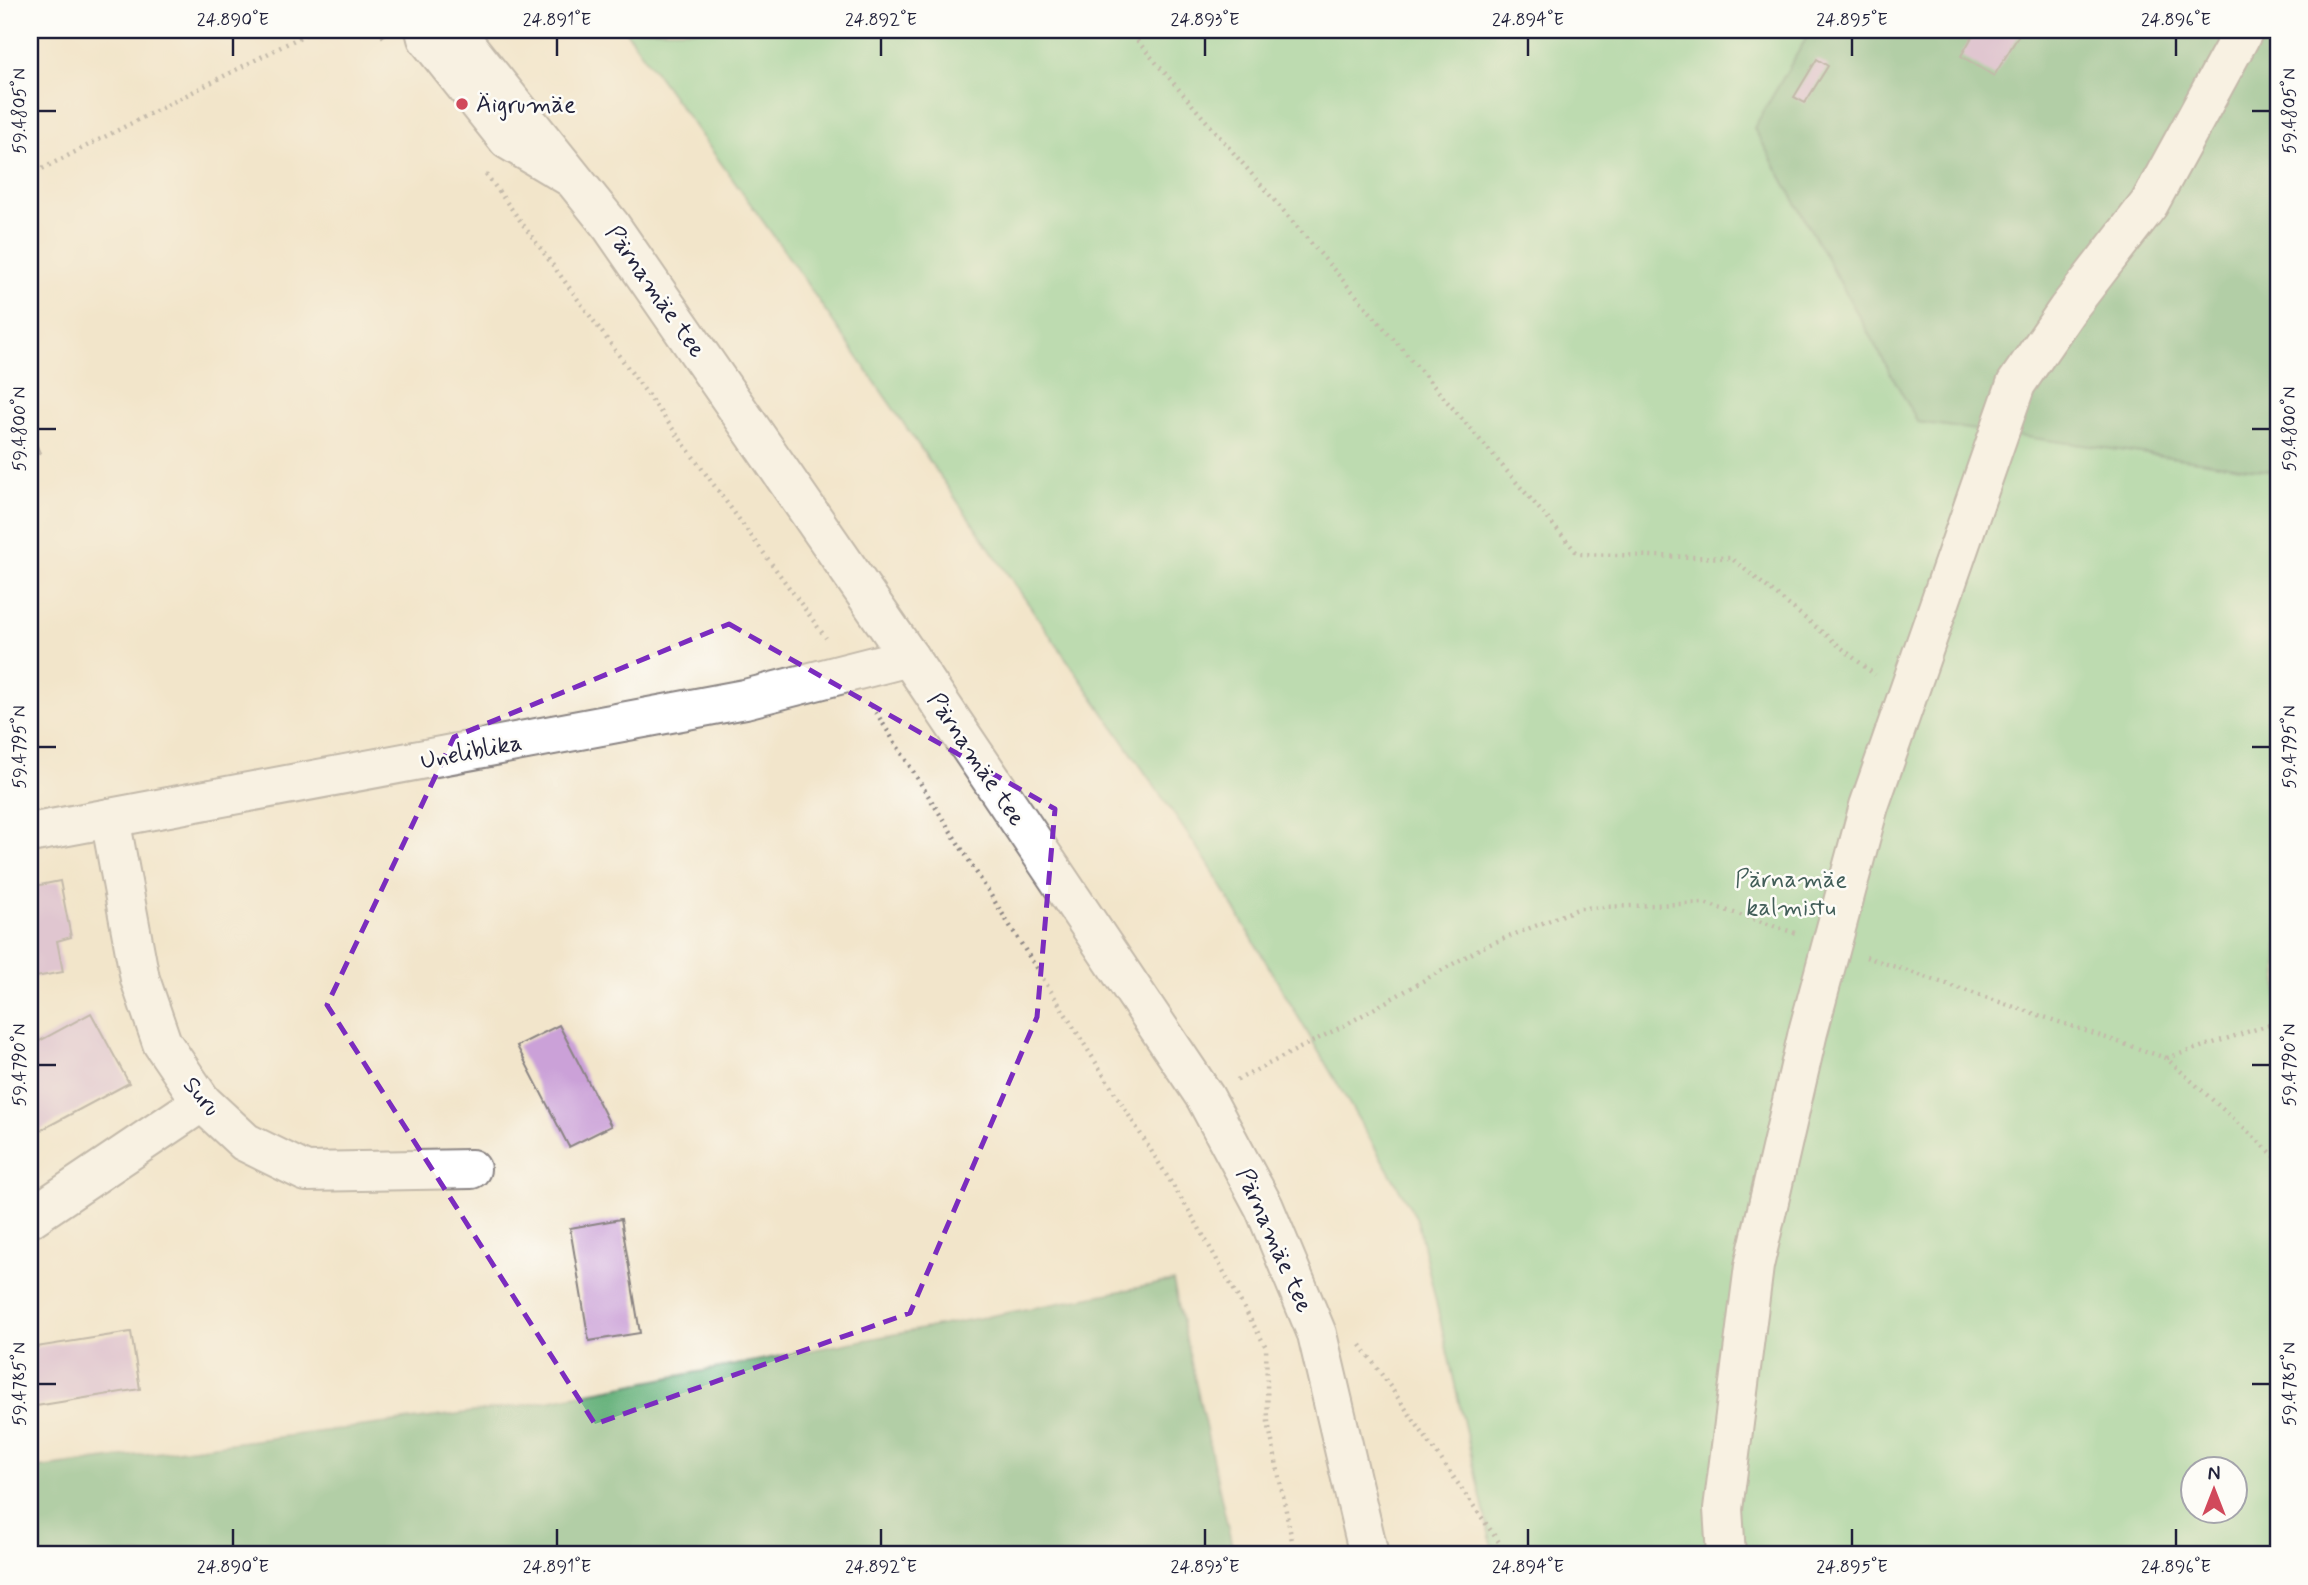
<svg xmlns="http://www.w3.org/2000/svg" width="2308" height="1585" font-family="Mynerve,sans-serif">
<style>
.green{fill:#7cce90;stroke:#4f7866;stroke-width:2;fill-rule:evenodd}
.forest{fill:#65b17a;stroke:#446a5a;stroke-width:2}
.building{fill:#cba1d8}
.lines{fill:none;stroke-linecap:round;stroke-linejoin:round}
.minor-casing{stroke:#8a8483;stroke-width:42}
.major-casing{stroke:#8a8483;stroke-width:42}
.path{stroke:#8a8483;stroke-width:4.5;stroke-dasharray:2 5;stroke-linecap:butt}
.minor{stroke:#fff;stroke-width:38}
.major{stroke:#fff;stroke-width:38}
.marked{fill:none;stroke:#7b2cbf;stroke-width:5;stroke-dasharray:14 9;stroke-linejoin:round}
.ticks{fill:none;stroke:#22223b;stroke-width:2.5}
.poi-dot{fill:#d1495b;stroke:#fdfcf7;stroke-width:2.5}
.labels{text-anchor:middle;stroke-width:5;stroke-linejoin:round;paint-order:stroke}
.poi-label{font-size:24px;fill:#22223b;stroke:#fdfcf7;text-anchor:start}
.street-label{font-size:24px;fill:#22223b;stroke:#fdfcf7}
.park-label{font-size:24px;fill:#425e59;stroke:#fdfcf7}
.neatline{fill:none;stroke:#22223b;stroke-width:2.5}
.ticks-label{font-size:18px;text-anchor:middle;fill:#22223b}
</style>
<rect width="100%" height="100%" fill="#fdfcf7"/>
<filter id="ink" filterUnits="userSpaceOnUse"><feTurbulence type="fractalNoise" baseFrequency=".0143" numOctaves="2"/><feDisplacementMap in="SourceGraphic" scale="14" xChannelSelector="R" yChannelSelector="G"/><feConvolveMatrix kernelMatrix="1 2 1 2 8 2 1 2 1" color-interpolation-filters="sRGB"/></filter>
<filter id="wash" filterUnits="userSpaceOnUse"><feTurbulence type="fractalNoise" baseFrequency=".00686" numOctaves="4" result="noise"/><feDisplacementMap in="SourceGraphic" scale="28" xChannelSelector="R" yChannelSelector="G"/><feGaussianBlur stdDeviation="1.57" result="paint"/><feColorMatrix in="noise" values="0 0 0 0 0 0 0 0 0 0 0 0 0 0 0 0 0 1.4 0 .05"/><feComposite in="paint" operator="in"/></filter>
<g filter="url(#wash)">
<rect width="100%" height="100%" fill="#f2e5cb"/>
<!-- green -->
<path class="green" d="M625,30H1811L1754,128L1918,422L2278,472V1555H1494L1417,1219L1209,865L778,242ZM2192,1470H2234V1512H2192Z"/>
<!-- forest -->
<g class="forest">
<path d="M1811,30H2278V472L1918,422L1754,128Z"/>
<path d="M1173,1281L1234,1555H30V1469L520,1406Z"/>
</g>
<g id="blocks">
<!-- building -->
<g class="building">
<path d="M1976,30H2022L1994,76L1961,56Z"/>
<path d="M1817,59L1828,66L1805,103L1794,97Z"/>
<path d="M30,430L40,453L30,457Z"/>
<path d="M60,881L71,937L57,941L63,972L30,978V887Z"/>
<path d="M91,1013L129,1083L30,1136V1046Z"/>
<path d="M559,1025L611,1126L569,1147L517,1046Z"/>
<path d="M621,1219L640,1333L589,1341L570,1228Z"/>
<path d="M131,1332L140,1389L30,1407V1348Z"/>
</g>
</g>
</g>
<g filter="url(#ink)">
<use href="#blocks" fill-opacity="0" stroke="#8a8483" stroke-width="2"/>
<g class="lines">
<defs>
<g id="minor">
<path d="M425,30L427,38L508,140L570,177"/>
<path d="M110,818L140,979L162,1043L202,1102L245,1142L306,1172L471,1169"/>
<path d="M30,833L745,699L909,657"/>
<path d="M30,1218L202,1102"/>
<path d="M1726,1555L1723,1509L1754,1266L1808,1032L1869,806L2016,384L2067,310L2149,204L2244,30"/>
</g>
<path id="major" d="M454,30L611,226L909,657L1205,1097L1264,1207L1317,1334L1369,1555"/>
</defs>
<!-- minor casing -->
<use href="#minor" class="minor-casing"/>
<!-- major casing -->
<use href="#major" class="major-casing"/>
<!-- path -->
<g class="path">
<path d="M378,30L386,40"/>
<path d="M1128,30L1578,554L1731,558L1875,675"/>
<path d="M486,174L826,638"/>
<path d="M30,175L314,30"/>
<path d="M872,706L1194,1219L1266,1347L1268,1422L1295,1555"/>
<path d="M1866,957L2166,1058L2278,1159"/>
<path d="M2167,1058L2278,1022"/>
<path d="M1237,1080L1345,1025L1483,947L1580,908L1704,903L1795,933"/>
<path d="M1361,1345L1508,1555"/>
</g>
<!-- minor -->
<use href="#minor" class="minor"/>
<!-- major -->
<use href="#major" class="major"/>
</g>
</g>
<!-- marked area -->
<path d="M0 0H2308V1585H0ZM729,624L1055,809L1037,1017L910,1313L595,1424L327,1005L454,737Z" fill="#f2e5cb" fill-opacity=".55" fill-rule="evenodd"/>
<path class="marked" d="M729,624L1055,809L1037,1017L910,1313L595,1424L327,1005L454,737Z"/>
<!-- ticks -->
<path class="ticks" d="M233,38V56M557,38V56M881,38V56M1205,38V56M1528,38V56M1852,38V56M2176,38V56M38,111H56M2252,111H2270M38,429H56M2252,429H2270M38,747H56M2252,747H2270M38,1065H56M2252,1065H2270M38,1384H56M2252,1384H2270M233,1529V1546M557,1529V1546M881,1529V1546M1205,1529V1546M1528,1529V1546M1852,1529V1546M2176,1529V1546"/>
<!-- markers -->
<circle class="poi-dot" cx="462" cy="104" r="7"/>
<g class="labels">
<!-- poi labels -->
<g class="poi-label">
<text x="476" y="112">Äigrumäe</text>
</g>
<!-- street labels -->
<g class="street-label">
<text transform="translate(656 291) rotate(55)" y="8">Pärnamäe tee</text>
<text transform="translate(471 751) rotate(-11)" y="8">Uneliblika</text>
<text transform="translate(977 759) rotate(56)" y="8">Pärnamäe tee</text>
<text transform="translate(202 1096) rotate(50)" y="8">Suru</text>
<text transform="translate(1275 1240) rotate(66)" y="8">Pärnamäe tee</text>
</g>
<!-- park labels -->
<g class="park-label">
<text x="1791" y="887">Pärnamäe<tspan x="1791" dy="28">kalmistu</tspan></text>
</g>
</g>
<!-- margin -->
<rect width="2308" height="1585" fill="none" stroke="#fdfcf7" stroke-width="77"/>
<!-- north arrow -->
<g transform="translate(2214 1490)"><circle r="33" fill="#fdfcf7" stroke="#a5a5ac" stroke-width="2"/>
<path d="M0-5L12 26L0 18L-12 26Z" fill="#d1495b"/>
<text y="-10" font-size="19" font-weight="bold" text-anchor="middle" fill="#22223b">N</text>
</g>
<rect x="38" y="38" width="2232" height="1508" class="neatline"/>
<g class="ticks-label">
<text x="233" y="25">24.890°E</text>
<text x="557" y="25">24.891°E</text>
<text x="881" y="25">24.892°E</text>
<text x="1205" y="25">24.893°E</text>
<text x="1528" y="25">24.894°E</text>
<text x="1852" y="25">24.895°E</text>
<text x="2176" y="25">24.896°E</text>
<text transform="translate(19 111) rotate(-90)" y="6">59.4805°N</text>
<text transform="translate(2289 111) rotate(-90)" y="6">59.4805°N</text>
<text transform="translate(19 429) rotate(-90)" y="6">59.4800°N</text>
<text transform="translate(2289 429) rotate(-90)" y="6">59.4800°N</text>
<text transform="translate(19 747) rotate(-90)" y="6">59.4795°N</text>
<text transform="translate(2289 747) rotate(-90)" y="6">59.4795°N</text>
<text transform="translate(19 1065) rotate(-90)" y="6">59.4790°N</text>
<text transform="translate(2289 1065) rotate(-90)" y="6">59.4790°N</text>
<text transform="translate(19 1384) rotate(-90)" y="6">59.4785°N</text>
<text transform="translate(2289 1384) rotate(-90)" y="6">59.4785°N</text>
<text x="233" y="1572">24.890°E</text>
<text x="557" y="1572">24.891°E</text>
<text x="881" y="1572">24.892°E</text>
<text x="1205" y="1572">24.893°E</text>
<text x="1528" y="1572">24.894°E</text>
<text x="1852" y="1572">24.895°E</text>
<text x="2176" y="1572">24.896°E</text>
</g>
</svg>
